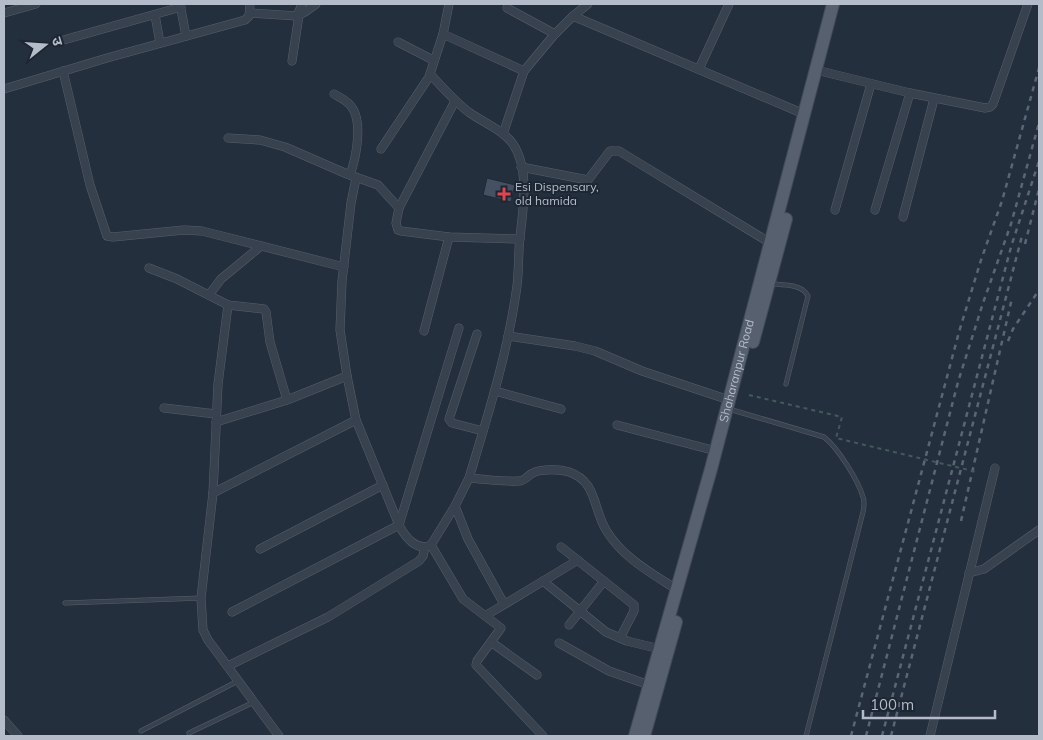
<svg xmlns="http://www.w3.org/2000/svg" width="1043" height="740" font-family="Mulish,'Noto Sans Devanagari',sans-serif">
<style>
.building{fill:#455162;stroke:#1f2835}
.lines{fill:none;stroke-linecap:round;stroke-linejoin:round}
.service-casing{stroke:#565f6c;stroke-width:5}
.minor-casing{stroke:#565f6c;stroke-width:9}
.primary-casing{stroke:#414a57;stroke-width:14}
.service{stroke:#38414e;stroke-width:4}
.minor{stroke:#38414e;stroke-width:8}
.primary{stroke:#56606e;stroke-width:12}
.rail{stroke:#5a6575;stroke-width:2.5;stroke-dasharray:5 5;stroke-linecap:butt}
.path-bridge{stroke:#44595c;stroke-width:2;stroke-dasharray:4 4;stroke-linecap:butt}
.health-dot{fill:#e0444e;stroke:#1d2633;stroke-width:2}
.labels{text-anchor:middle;stroke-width:4;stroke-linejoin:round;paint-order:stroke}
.poi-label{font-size:12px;fill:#b4bcc9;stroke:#1d2633;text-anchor:start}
.street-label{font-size:12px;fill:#b4bcc9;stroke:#1d2633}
</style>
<rect width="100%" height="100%" fill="#242f3e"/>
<!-- building -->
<path class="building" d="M487,178L515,185L511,202L483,195Z"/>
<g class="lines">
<defs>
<g id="service">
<path d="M771,284C783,285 803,284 808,296L786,384"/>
<path d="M729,409L824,437C838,448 858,480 863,497C865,502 864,507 863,512L806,736"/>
<path d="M65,603L201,598"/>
<path d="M141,731L238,681"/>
<path d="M189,733L254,702"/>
</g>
<g id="minor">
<path d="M180,4L186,36"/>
<path d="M507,8L555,34"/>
<path d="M4,13L36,4"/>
<path d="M250,13L297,16L305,12L316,4"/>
<path d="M155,15L160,43"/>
<path d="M297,16L302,4"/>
<path d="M573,16L804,114"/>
<path d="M443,34L524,71"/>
<path d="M60,41L181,7"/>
<path d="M398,42L433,60"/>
<path d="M292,61L299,15"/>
<path d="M699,69L729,4"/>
<path d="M63,71L90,185L107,236L113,237L184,230L202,231L344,267"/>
<path d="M824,72L910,93L985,108L990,107L993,104L1028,4"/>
<path d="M4,89L107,58L245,20L249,16L250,4"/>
<path d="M334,94C339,97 346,100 350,105C364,120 356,158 350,175"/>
<path d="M503,134L524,71L554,35L573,16L588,4"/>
<path d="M228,138L260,140L285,147L347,174L378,185L399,208L455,101"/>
<path d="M381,149L429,77L443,34L449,4"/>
<path d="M521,167L588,180L610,151H619L772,244"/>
<path d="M356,178L351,203L342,281L340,330L347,376L356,420L399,525C405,537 417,552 431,545L455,506L469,478C488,415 508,352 517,286C519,270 518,254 520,237C523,210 530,169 513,144C503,130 484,123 470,113C455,102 443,88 430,74"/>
<path d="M399,208L396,223L398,230L401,231L449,237L520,239"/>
<path d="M835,210L871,84"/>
<path d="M875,210L910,93"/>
<path d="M903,217L934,99"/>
<path d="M149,268L177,279L228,305L264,309L266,312L270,342L287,400"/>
<path d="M209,295L221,279L261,246"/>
<path d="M228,305L218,384L213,493L201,598L203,630L208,640L279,736"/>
<path d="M424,331L449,237"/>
<path d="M477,334L449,419L452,423L483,431"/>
<path d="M508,336L575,346L595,351L642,371L729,400"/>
<path d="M495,391L561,409"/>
<path d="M164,408L216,414"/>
<path d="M216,422L287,400L347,376"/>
<path d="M617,425L716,451"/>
<path d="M469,478C485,479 502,482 519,481C526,481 528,474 535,472C543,469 560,469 569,472C597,481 593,509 606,530C622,557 651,573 676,589"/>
<path d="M213,493L356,420"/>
<path d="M455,506L468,539L504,604"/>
<path d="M431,545L463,599L501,628L477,661L476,665L543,736"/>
<path d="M561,547L634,605V611L620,638"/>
<path d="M260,549L383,485"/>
<path d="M969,573L984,569L1039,530"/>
<path d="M543,581L606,632L627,641L660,649"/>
<path d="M232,612L399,525L459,328"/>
<path d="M485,616L578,560"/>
<path d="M569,625L604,581"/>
<path d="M491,642L537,675"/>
<path d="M559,643L609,671L652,686"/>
<path d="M228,666L328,617L419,561L423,556L425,547"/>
<path d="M4,720L18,736"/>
<path d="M930,736L995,468"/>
</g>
<g id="primary">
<path d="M753,342L786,219"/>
<path id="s1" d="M635,736L711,469L833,4"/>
<path d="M644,736L676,622"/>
</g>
</defs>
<!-- service casing -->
<use href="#service" class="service-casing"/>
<!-- minor casing -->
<use href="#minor" class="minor-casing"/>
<!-- primary casing -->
<use href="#primary" class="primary-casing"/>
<!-- service -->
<use href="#service" class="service"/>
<!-- minor -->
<use href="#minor" class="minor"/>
<!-- primary -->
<use href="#primary" class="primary"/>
<!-- rail -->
<g class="rail">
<path d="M1025,244L1039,189"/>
<path d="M1008,341L1013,329L1039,290"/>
<path d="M961,521L1012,298"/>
<path d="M851,736L959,332L981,260L1002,201L1039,68"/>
<path d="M866,736L958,382L983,303L1011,224L1039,123"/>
<path d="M882,736L1011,247L1039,161"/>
<path d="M891,736L1022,236"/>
</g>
<!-- path-bridge -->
<path class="path-bridge" d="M749,395L842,417L836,438L977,472"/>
</g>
<!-- markers -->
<path class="health-dot" d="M501.5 186.5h5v5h5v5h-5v5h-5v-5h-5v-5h5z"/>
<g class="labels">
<!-- poi labels -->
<g class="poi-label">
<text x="515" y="191">Esi Dispensary,<tspan x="515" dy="14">old hamida</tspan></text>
</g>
<!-- street labels -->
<g class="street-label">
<text dy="4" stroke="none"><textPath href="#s1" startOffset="379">Shaharanpur Road</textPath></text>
</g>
</g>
<!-- border -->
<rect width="1043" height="740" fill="none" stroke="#b4bcc9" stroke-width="10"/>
<!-- north arrow -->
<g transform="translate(45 45) rotate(73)" stroke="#1d2633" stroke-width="4" paint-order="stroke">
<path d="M0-4L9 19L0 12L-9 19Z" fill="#b4bcc9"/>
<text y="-8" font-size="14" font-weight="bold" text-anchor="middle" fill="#b4bcc9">उ</text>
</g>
<!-- scale -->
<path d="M863 710v8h132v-8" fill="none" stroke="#b4bcc9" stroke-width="2.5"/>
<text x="870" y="710" font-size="15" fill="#b4bcc9" stroke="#1d2633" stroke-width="4" paint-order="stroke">100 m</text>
</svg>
